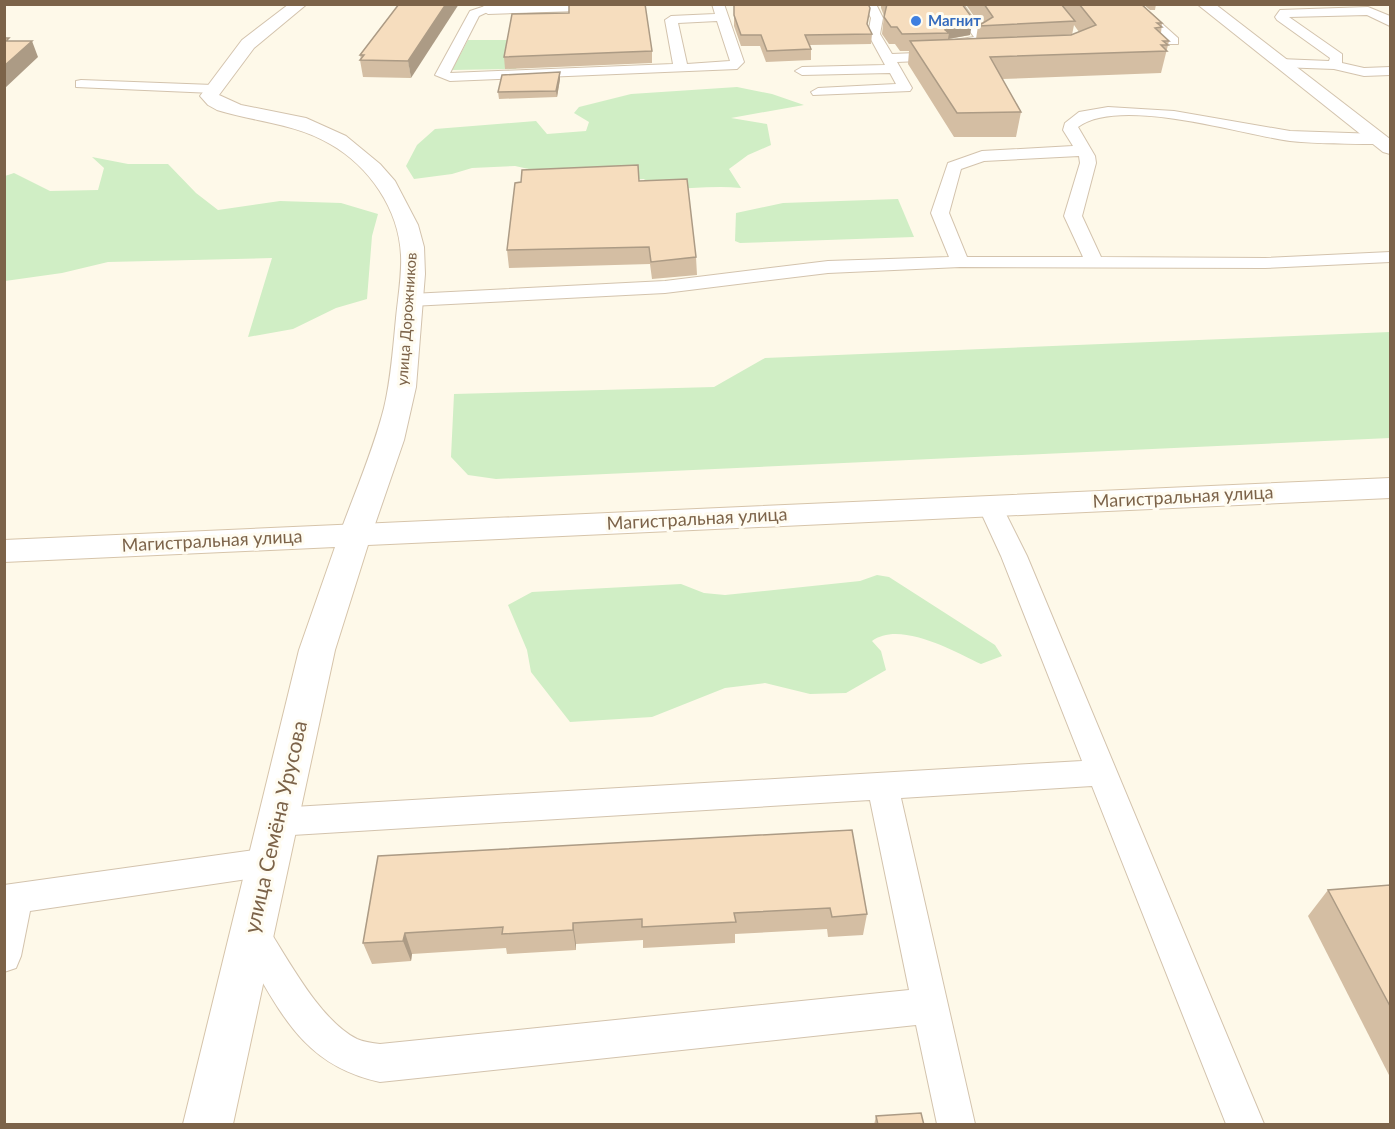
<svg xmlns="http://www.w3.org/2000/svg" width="1395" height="1129" font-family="Lato,sans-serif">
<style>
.green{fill:#d0eec5}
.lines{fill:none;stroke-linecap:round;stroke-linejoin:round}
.lane-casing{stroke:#d3c3ad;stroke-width:2}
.street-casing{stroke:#d3c3ad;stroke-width:2}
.secondary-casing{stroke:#d6c4aa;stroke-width:2}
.lane{fill:#fff;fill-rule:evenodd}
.street{fill:#fff;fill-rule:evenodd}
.secondary{fill:#fff;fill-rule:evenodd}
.wall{fill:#d4bea3;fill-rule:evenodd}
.shaded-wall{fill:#ac9b85}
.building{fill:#f6ddbe;stroke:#ac9b85;stroke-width:1.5}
.shop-dot{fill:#3f7fe0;stroke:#fffcf1;stroke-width:2}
.labels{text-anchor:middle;stroke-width:6;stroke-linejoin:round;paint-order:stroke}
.far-shop-label{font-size:15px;font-weight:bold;fill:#366cbe;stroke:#fffcf1;text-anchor:start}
.far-street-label{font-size:15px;fill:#7c6349;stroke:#fffcf1}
.street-label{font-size:18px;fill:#7c6349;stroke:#fffcf1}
.near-street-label{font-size:21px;fill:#7c6349;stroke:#fffcf1}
</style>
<rect width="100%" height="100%" fill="#fef9e9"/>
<!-- green -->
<g class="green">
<path d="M468,40H529L516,69L452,70Z"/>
<path d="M737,87L772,94L804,105L731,118L767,124L771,145L748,155L729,169L741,188C712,185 684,190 654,189L644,179L584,181L515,166L472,168L452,174L414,179L406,166L417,145L435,129L536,121L547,134L586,131L589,122L574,113L579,107L631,94Z"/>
<path d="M92,157L128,164H168L196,193L218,210L280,201L341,203L378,214L372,236L367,299L336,308L293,329L248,337L272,258L108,262L62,273L5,281V176L14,173L50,191L98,190L104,168Z"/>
<path d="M898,199L914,237L740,243L735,241L736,213L783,203Z"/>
<path d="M1390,332V438L496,479L468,475L451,457L454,394L714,387L765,358Z"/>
<path d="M877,575L889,577L995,645L1002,656L981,664C954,651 899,620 872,641L881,651L886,670L846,693L810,694L765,683L725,688L652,717L570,722L531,672L527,650L508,605L532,592L681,584L704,593L725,595L860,581Z"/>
</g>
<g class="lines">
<defs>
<g id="lane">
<path d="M712,4H724L744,62L737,69L450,81L435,75L470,11L488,5L494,9L479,16L450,73L673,64L665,20L671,16L715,14ZM717,21L730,61L687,64L678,23Z"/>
<path d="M864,4H876L883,18L880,34L892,54L941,52L948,56L941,60L897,62L912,88L910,91L813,95L811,92L818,88L896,84L890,73L802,75L795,71L802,67L885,65L868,34L871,18Z"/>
<path d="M950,4H963L987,38C978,48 962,50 948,47V41L974,37Z"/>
<path d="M1126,4H1140L1178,38V44H1168Z"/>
<path d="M1368,7L1390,16V26L1367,15L1289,17L1342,54V63L1364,68L1390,67V75L1364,76L1334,69L1280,67L1273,63L1280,59L1329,61L1330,58L1277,20L1275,17L1280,10Z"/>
<path d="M81,80L213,85L220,89L213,93L76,87V81Z"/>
<path d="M1108,107L1174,111L1290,131L1378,134L1386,139L1378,144C1349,144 1319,144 1290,141C1239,134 1120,96 1078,127L1095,156L1096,163L1082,216L1101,257L1265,258L1390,252V262L1265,268L960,267L828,273L665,293L411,306L401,300L411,294L665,281L828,261L949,257L931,213L948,163L982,151L1073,146L1063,130L1065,123L1079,112ZM1079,156L1080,163L1064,216L1083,257H967L949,213L961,169L984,161Z"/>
<path d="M990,498L999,500L1027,556L1264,1124H1226L1092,786L901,798L975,1124H937L916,1025L380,1082C300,1065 279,1008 240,944L235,933L240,922L252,917L264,922C287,957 319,1020 357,1039C364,1042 372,1043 380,1044L909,990L870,800L276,836L265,832L260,822L265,812L276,808L1082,761L1001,556L978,506L981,500Z"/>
<path d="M268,848L280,852L284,862L280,872L268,876L30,911L21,956L16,968L4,972V885Z"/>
</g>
<g id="street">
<path d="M289,4H307L254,48L219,95L241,105L306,118L346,136L380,164L395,181L418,225L424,247L425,274L416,387L404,440L372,533L367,541L356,544L345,541L340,533C355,492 373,451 384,408C391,379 393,348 396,318C398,297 402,276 401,255C399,209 369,166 330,144C295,123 255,122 217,110L208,105L200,96L242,40Z"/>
<path d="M487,4H645L638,9L488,14L480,9Z"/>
<path d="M1197,4H1215L1390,139V154L1383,152Z"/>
</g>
<path id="secondary" d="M1390,478V498L368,545L335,650L233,1124H183L299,650L335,547L4,562V540Z"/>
</defs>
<!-- lane casing -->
<use href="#lane" class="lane-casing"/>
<!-- street casing -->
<use href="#street" class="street-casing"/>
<!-- secondary casing -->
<use href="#secondary" class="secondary-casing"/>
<!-- lane -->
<use href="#lane" class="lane"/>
<!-- street -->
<use href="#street" class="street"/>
<!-- secondary -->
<use href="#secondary" class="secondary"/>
</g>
<!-- wall -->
<g class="wall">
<path d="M399,4L411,78L363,77L360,60L361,59L360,55Z"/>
<path d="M881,4H962L970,35L948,39V40L976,39L978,26L980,25L967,6L968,4H1141L1162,23L1161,33L1169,41L1161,73L1002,79L1021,112L1016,137H954L908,64L909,51H900L895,44H889L882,34L884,16L881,8ZM1074,25L1079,32L1072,35Z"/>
<path d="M1143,4H1156L1155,10H1150Z"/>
<path d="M734,5L868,25L872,34L871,44L810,45L811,49V60L766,62L760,46H741L734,26Z"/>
<path d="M569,13L652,51V63L505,69L504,57Z"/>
<path d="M560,79L557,97L499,99L498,92Z"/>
<path d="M639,181L696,257L697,275L652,279L650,264L509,268L507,250Z"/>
<path d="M852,830L867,914L863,935L828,937L827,929L735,934V943L643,948V940L576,944V950L507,954L506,948L412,954L411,961L372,964L363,943L378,856Z"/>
<path d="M1390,885V1077L1308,916L1328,890Z"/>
<path d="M876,1116L924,1125H874Z"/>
</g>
<!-- shaded-wall -->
<g class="shaded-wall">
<path d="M446,4H459L411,78L408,61Z"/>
<path d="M973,19L970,35L948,39L949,33H944L946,23Z"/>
<path d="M32,41L38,57L4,89V66Z"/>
<path d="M560,72V79L557,97L556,91Z"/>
<path d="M573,923L576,944V950L573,930Z"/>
<path d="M405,933L412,954L411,961L403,941Z"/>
</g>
<!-- building -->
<g class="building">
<path d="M399,4H446L408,61L360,60L364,55H360Z"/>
<path d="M569,4H645L652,51L504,57L512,14L569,13Z"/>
<path d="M868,4L870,8L867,24L872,34L805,35L811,49L767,51L761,35H741L734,15V5Z"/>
<path d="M887,4H962L973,19L946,23L945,30L949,33L902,34L897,27H891L884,17Z"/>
<path d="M984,4H1061L1075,21L978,26L993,17Z"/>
<path d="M1079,4H1141L1162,23H1157L1162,27L1155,28L1169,41H1163L1168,45H1161L1167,51L990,57L1021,112L957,113L910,41L1071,35L1096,25Z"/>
<path d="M4,38H9L6,41H32L4,66Z"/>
<path d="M560,72L556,91L498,92L502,75Z"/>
<path d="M638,165L639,181L687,179L696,257L651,262L649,247L507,250L515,183L521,182L522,170Z"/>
<path d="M852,830L867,914L832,917L830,908L734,913L736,922L642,927V919L573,923V930L502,934L503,927L405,933L403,941L363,943L378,856Z"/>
<path d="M1390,885V1006L1328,890Z"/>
<path d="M921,1113L924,1125H878L876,1116Z"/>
</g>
<!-- markers -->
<circle class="shop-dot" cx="916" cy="21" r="6"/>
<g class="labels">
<!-- far-shop labels -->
<g class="far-shop-label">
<text x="928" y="26">Магнит</text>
</g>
<!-- far-street labels -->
<g class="far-street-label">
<text transform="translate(407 319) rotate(-86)" y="5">улица Дорожников</text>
</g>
<!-- street labels -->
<g class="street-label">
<text transform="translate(1183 497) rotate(-3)" y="6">Магистральная улица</text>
<text transform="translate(697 519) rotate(-3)" y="6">Магистральная улица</text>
<text transform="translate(212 541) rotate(-3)" y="6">Магистральная улица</text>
</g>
<!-- near-street labels -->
<g class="near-street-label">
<text transform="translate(276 827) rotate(-77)" y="7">улица Семёна Урусова</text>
</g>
</g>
<!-- border -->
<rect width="1395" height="1129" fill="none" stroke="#7c6349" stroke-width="12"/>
</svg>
